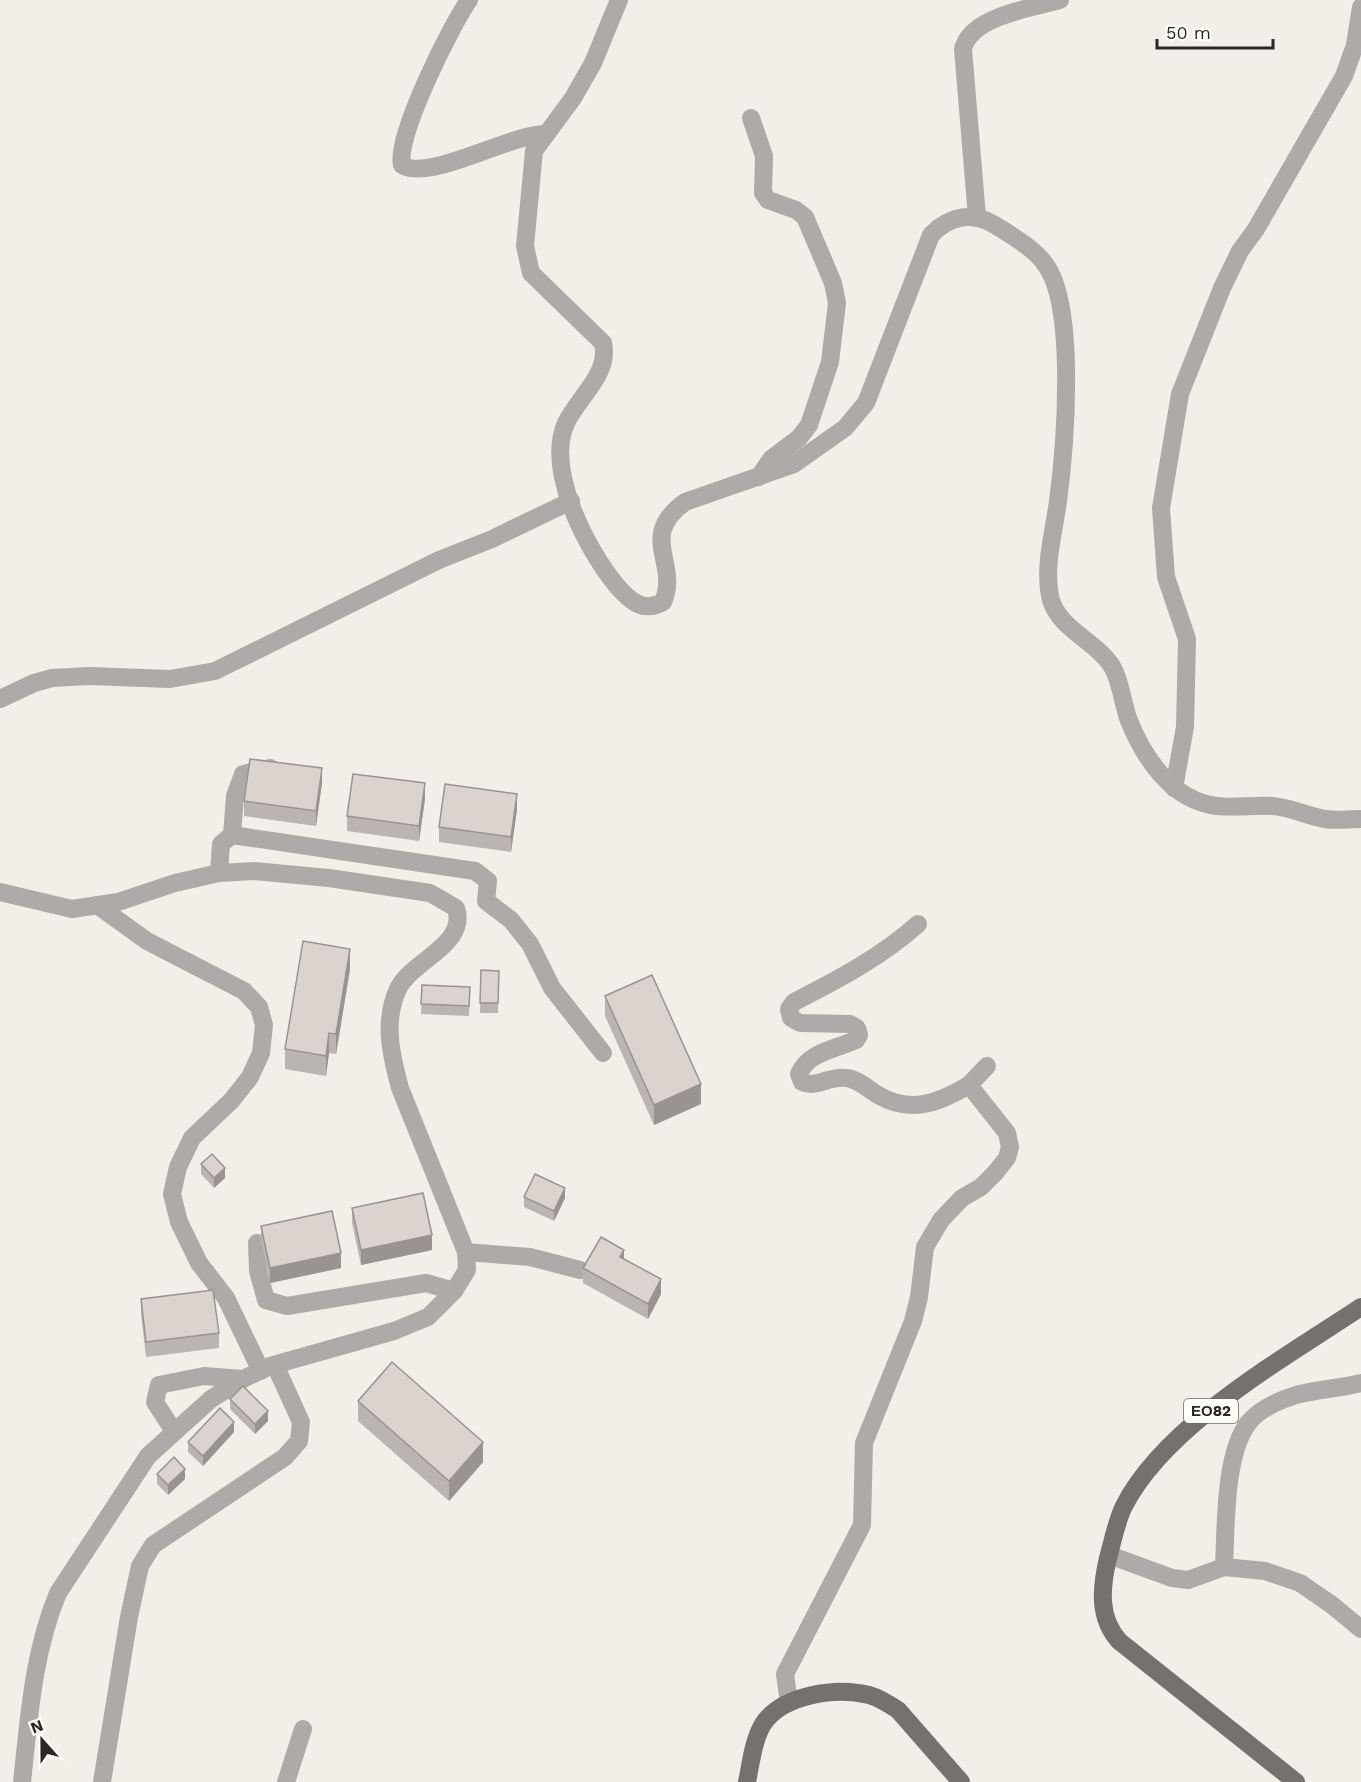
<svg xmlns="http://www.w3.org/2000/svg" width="1361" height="1782" font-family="'Work Sans',sans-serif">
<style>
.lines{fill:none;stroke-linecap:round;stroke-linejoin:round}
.minor{stroke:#aeaaa8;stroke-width:18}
.major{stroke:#77716e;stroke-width:18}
.wall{fill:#bbb5b1}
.shaded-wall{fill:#999490}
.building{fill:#dad3ce;stroke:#999490;stroke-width:1.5}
.labels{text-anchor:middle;stroke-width:4.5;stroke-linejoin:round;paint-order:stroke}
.shield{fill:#fffdf5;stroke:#6a6964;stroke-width:1.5}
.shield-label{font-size:15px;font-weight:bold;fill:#2a2926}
</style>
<rect width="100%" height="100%" fill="#f1efe8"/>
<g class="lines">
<!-- minor -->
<g class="minor">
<path d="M469,0C451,26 395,137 402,165C429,182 508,135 545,134"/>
<path d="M619,0L593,63L573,98L534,151L525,246L531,273L603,343C610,374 579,396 566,423C545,470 587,550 617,586C630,601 643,613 663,602C680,562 637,537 685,502L794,464L845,428L866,403L931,235C949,216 972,211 995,225C1012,236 1034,248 1045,264C1077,306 1065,449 1058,501C1054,532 1044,565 1050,596C1056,629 1100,642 1114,670C1121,685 1123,703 1128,718C1143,757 1172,801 1217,806C1235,808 1254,805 1272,806C1290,807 1307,816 1325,819C1336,821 1349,819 1361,819"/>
<path d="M751,118L764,156L763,193L768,200L796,210L805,217L833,283L837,303L830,362L809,425L799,438L771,459L759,477"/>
<path d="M977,217L963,49C971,16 1030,9 1060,0"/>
<path d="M0,699L34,683L52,678L89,676L170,679L215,671L439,560L492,539L571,501"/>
<path d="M1174,788L1185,727L1187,639L1166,577L1161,508L1180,394L1222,288L1240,251L1256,229L1344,76L1355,45L1361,7"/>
<path d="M232,835L235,796L243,774L270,768"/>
<path d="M219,873L221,844L232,835L475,871L488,881L486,901L511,920L530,944L552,988L603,1053"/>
<path d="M0,892L72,909L118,902L175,883L219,873L254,871L329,878L430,893L456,908C468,945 412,960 398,989C383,1021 391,1055 400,1088L466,1252L467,1270L454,1291L428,1317L394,1331L270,1366L243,1379L211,1399L148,1456L58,1593C33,1653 29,1718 22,1782"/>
<path d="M97,905L147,941L244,991L259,1007L264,1025L261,1053L250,1077L232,1100L192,1138L178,1167L172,1194L179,1222L199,1263L226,1298L261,1371"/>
<path d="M969,1085L987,1066"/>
<path d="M257,1243L258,1271L266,1300L287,1306L426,1283L454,1291"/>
<path d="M466,1252L530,1257L580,1270"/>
<path d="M173,1430L155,1402L159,1385L204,1376L243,1379"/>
<path d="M1109,1555L1172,1578L1188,1580L1224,1567L1265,1571L1300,1583L1332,1605L1361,1629"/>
<path d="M1224,1567C1226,1528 1224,1453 1249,1422C1259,1410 1278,1401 1293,1396C1315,1389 1339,1389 1361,1383"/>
<path d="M789,1703L785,1674L862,1525L864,1443L913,1321L919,1297L925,1247L941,1220L962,1198L981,1187L995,1173L1007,1158L1010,1147L1007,1133L969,1085C939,1103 910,1114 878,1095C868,1089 858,1079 846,1078C830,1075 816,1089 802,1082L799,1074C808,1052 836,1049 856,1040L859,1035L857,1028L850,1024L800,1023L791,1018L789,1009L794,1002C839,979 881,957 918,924"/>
<path d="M102,1782L129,1617L140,1566L153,1545L285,1457L299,1441L301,1422L275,1365"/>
<path d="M286,1782L303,1729"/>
</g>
<!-- major -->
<g class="major">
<path d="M747,1782C751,1763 753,1741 763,1724C783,1694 837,1687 869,1695C880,1698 889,1704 898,1710L961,1782"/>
<path d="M1296,1782L1119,1641C1098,1617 1101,1588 1108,1558C1113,1541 1116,1522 1124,1506C1165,1425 1286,1357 1361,1307"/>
</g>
</g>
<!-- wall -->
<g class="wall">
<path d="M322,783L316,826L244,816V801Z"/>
<path d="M425,799L419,841L347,831V816Z"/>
<path d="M517,809L511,852L439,842V827Z"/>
<path d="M350,969L336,1054L329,1053L326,1076L285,1069V1049Z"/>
<path d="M481,970L499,971L498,1013H480Z"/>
<path d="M422,985L470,987L469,1016L421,1014Z"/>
<path d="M605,996L701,1104L654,1125L605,1016Z"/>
<path d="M201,1164L225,1178L214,1188L201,1174Z"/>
<path d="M524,1197L565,1198L554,1221L524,1207Z"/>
<path d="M352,1208L432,1250L361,1265L352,1223Z"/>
<path d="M261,1226L341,1268L270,1283L261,1241Z"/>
<path d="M624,1259L661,1294L648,1319L583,1283V1268Z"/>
<path d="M141,1299L219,1333V1348L146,1357L141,1314Z"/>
<path d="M230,1399L268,1421L255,1434L230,1409Z"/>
<path d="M358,1401L483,1462L449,1501L358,1421Z"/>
<path d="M234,1432L203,1466L188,1452V1442Z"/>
<path d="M157,1474L185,1479L168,1495L157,1484Z"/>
</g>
<!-- shaded-wall -->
<g class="shaded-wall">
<path d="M322,768V783L316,826V811Z"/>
<path d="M425,783V799L419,841V826Z"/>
<path d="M517,794V809L511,852V837Z"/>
<path d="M350,949V969L336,1054V1034Z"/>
<path d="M329,1033V1053L326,1076V1056Z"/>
<path d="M701,1084V1104L654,1125V1105Z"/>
<path d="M225,1168V1178L214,1188V1178Z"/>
<path d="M565,1188V1198L554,1221V1211Z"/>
<path d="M432,1235V1250L361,1265V1250Z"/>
<path d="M624,1250V1265L620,1257Z"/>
<path d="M341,1253V1268L270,1283V1268Z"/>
<path d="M661,1279V1294L648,1319V1304Z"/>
<path d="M268,1411V1421L255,1434V1424Z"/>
<path d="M234,1422V1432L203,1466V1456Z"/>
<path d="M483,1442V1462L449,1501V1481Z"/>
<path d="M185,1469V1479L168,1495V1485Z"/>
</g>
<!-- building -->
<g class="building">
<path d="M250,759L322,768L316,811L244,801Z"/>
<path d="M353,774L425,783L419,826L347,816Z"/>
<path d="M445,784L517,794L511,837L439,827Z"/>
<path d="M303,941L350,949L336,1034L329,1033L326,1056L285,1049Z"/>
<path d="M481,970L499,971L498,1003H480Z"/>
<path d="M652,975L701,1084L654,1105L605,996Z"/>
<path d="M422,985L470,987L469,1006L421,1004Z"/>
<path d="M212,1154L225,1168L214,1178L201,1164Z"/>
<path d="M535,1174L565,1188L554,1211L524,1197Z"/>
<path d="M423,1193L432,1235L361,1250L352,1208Z"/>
<path d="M332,1211L341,1253L270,1268L261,1226Z"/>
<path d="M601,1237L624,1250L620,1257L661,1279L648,1304L583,1268Z"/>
<path d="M213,1290L219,1333L146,1342L141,1299Z"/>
<path d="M392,1362L483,1442L449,1481L358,1401Z"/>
<path d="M243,1386L268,1411L255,1424L230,1399Z"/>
<path d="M220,1408L234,1422L203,1456L188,1442Z"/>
<path d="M174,1457L185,1469L168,1485L157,1474Z"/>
</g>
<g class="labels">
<!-- shield labels -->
<rect class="shield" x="1184" y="1399" width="54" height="24" rx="4.5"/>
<g class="shield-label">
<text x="1211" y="1416">ΕΟ82</text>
</g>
</g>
<!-- north arrow -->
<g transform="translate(42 1740) rotate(339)" stroke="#fffdf5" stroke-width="4.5" paint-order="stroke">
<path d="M0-4.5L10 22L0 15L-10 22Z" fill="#2a2926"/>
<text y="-9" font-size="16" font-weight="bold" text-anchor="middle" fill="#2a2926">N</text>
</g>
<!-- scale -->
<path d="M1157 39v9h116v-9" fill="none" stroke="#2a2926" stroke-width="3"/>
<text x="1166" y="39" font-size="18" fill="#2a2926" stroke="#fffdf5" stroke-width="4.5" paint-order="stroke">50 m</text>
</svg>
